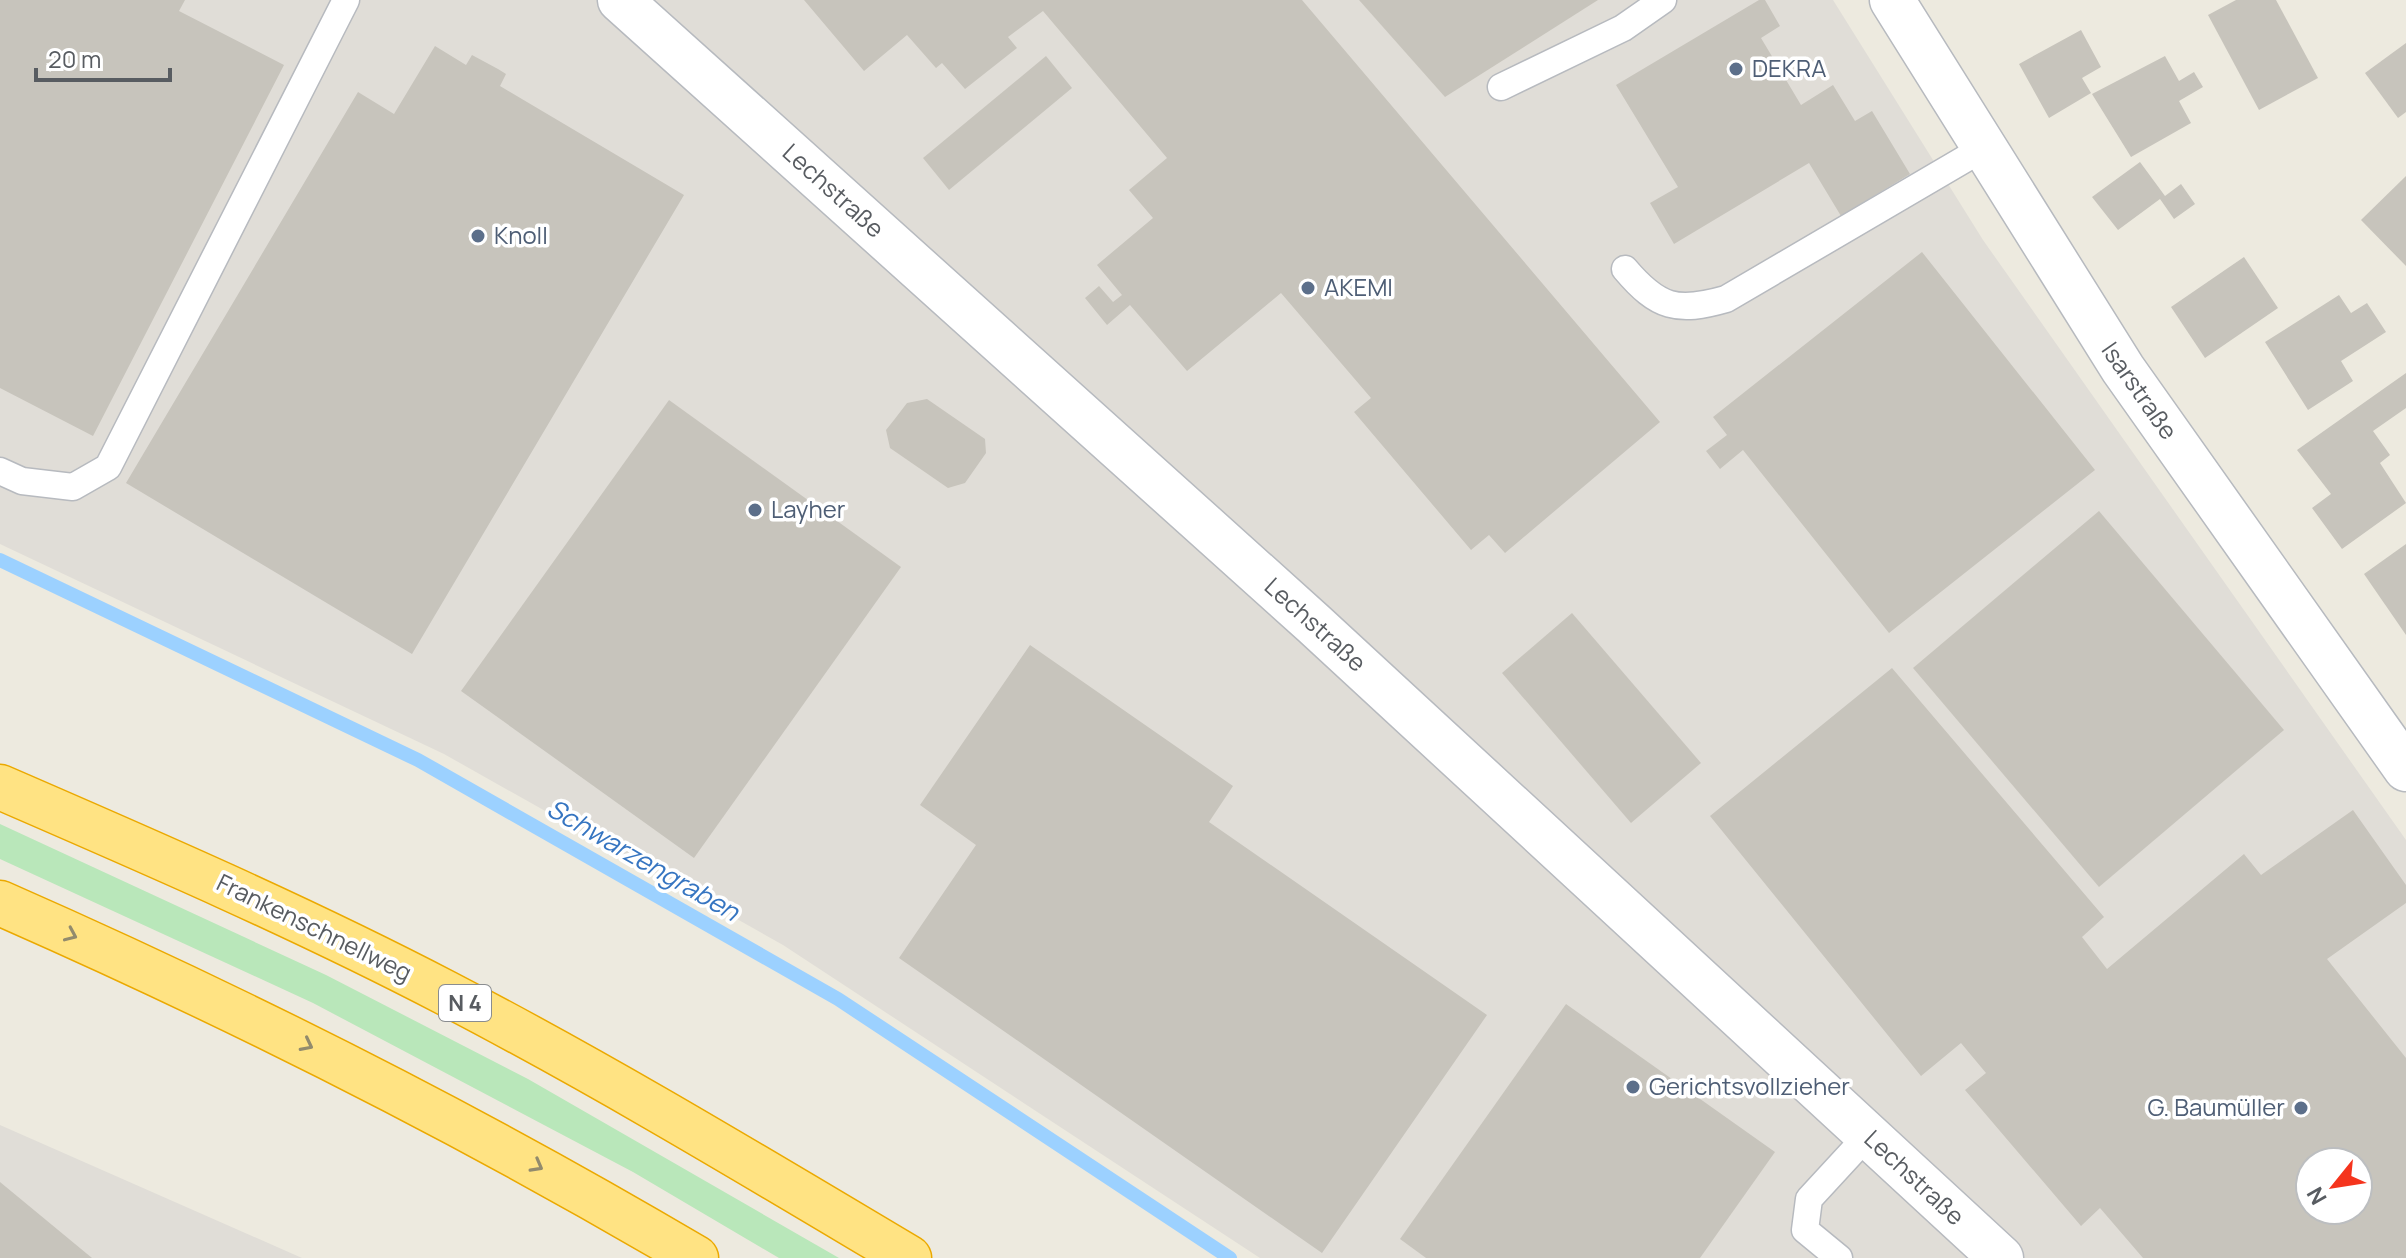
<svg xmlns="http://www.w3.org/2000/svg" width="2406" height="1258" font-family="Manrope,sans-serif">
<style>
.industrial{fill:#e0ddd7;fill-rule:evenodd}
.green{fill:#b9e7ba}
.lines{fill:none;stroke-linecap:round;stroke-linejoin:round}
.stream{stroke:#9cd1ff;stroke-width:14}
.building{fill:#c7c4bc;fill-rule:evenodd}
.lane-casing{stroke:#b7babf;stroke-width:29}
.street-casing{stroke:#b7babf;stroke-width:47}
.highway-casing{stroke:#eba900;stroke-width:47}
.lane{stroke:#fff;stroke-width:26}
.street{stroke:#fff;stroke-width:44}
.highway{stroke:#ffe383;stroke-width:44}
.oneway{stroke:#928b6d}
.service-dot{fill:#5c6f8a;stroke:#fff;stroke-width:3}
.labels{text-anchor:middle;stroke-width:7;stroke-linejoin:round;paint-order:stroke}
.shield{fill:#fff;stroke:#8a8d90;stroke-width:2}
.shield-label{font-size:22px;font-weight:bold;fill:#585c61}
.service-label{font-size:24px;fill:#4e5e75;stroke:#fff;text-anchor:start}
.street-label{font-size:24px;fill:#585c61;stroke:#fff}
.water-label{font-size:26px;font-style:italic;fill:#3675c1;stroke:#fff}
</style>
<rect width="100%" height="100%" fill="#edeadf"/>
<!-- industrial -->
<g class="industrial">
<path d="M0,0H1833L1983,240L2406,840V1258H1260L783,945L444,754L0,544ZM2310,1162H2358V1210H2310Z"/>
<path d="M0,1125L302,1258H0Z"/>
</g>
<!-- green -->
<path class="green" d="M0,824L326,975L528,1079L839,1258H779L633,1172L313,1003L0,859Z"/>
<g class="lines">
<!-- stream -->
<path class="stream" d="M0,560L418,760L838,999L1230,1258"/>
</g>
<!-- building -->
<g class="building">
<path d="M0,0H185L179,11L284,65L93,436L0,388Z"/>
<path d="M804,0H1302L1660,422L1505,553L1489,535L1471,550L1354,412L1371,398L1281,293L1187,371L1130,305L1107,325L1085,298L1099,286L1113,302L1122,295L1097,265L1153,218L1129,190L1167,158L1043,11L1008,37L1017,48L965,89L942,63L936,68L907,35L864,71Z"/>
<path d="M1359,0H1598L1445,97Z"/>
<path d="M1759,0H1765L1780,26L1761,38L1801,105L1833,85L1855,121L1872,111L1910,174L1841,216L1809,163L1674,244L1650,203L1678,187L1616,85Z"/>
<path d="M2236,0H2276L2318,78L2259,110L2208,15Z"/>
<path d="M2081,30L2101,67L2082,78L2091,93L2049,118L2019,64Z"/>
<path d="M2406,43V112L2398,118L2365,73Z"/>
<path d="M435,46L466,65L472,55L498,69L506,74L500,86L684,195L412,654L126,483L358,92L394,114Z"/>
<path d="M1046,56L1072,88L949,190L923,158Z"/>
<path d="M2165,56L2179,81L2194,72L2203,87L2179,101L2191,123L2131,157L2092,94Z"/>
<path d="M2140,162L2165,196L2181,184L2195,204L2174,219L2160,199L2118,230L2092,197Z"/>
<path d="M2406,176V266L2361,220Z"/>
<path d="M1922,252L2095,470L1889,633L1743,450L1720,469L1706,451L1727,435L1713,417Z"/>
<path d="M2244,257L2278,308L2205,358L2171,307Z"/>
<path d="M2339,295L2351,313L2367,303L2386,332L2341,361L2353,381L2308,410L2265,342Z"/>
<path d="M2406,373V408L2373,431L2390,455L2380,463L2406,503L2342,549L2312,508L2331,494L2297,450Z"/>
<path d="M927,399L985,439L986,453L965,483L948,488L890,448L886,430L894,420L907,403Z"/>
<path d="M669,400L901,567L694,858L461,691Z"/>
<path d="M2099,511L2284,730L2099,887L1913,668Z"/>
<path d="M2406,544V635L2364,574Z"/>
<path d="M1572,613L1701,763L1631,823L1502,673Z"/>
<path d="M1030,645L1233,786L1209,822L1487,1015L1322,1253L899,958L976,845L920,805Z"/>
<path d="M1892,668L2104,917L2082,937L2107,969L2244,854L2261,875L2353,810L2406,885V903L2327,959L2406,1058V1258H2143L2100,1208L2081,1226L1965,1090L1986,1073L1961,1043L1921,1076L1710,816ZM2310,1162H2358V1210H2310Z"/>
<path d="M1566,1004L1775,1152L1700,1258H1426L1400,1239Z"/>
<path d="M0,1182L92,1258H0Z"/>
</g>
<g class="lines">
<defs>
<g id="lane">
<path d="M1501,87L1623,28L1663,0"/>
<path d="M1625,269C1658,308 1677,313 1726,299L1982,149"/>
<path d="M0,471L22,481L73,487L108,467L346,0"/>
<path d="M1839,1258L1805,1230L1809,1199L1868,1135"/>
</g>
<g id="street">
<path d="M620,0L1314,624L2001,1258"/>
<path d="M1892,0L2123,369L2406,769"/>
</g>
<g id="highway">
<path d="M0,787C150,852 300,917 446,993C604,1075 756,1167 909,1258"/>
<path d="M0,903C239,1008 471,1125 696,1258"/>
</g>
</defs>
<!-- lane casing -->
<use href="#lane" class="lane-casing"/>
<!-- street casing -->
<use href="#street" class="street-casing"/>
<!-- highway casing -->
<use href="#highway" class="highway-casing"/>
<!-- lane -->
<use href="#lane" class="lane"/>
<!-- street -->
<use href="#street" class="street"/>
<!-- highway -->
<use href="#highway" class="highway"/>
</g>
<!-- one-way arrows -->
<defs><path id="oneway-chevron" d="M-2-3.5L2.5 0L-2 3.5" fill="none" stroke-width="1.6" stroke-linecap="round" stroke-linejoin="round" transform="scale(2)"/></defs>
<g class="oneway">
<use href="#oneway-chevron" transform="translate(71 935) rotate(24)"/>
<use href="#oneway-chevron" transform="translate(307 1045) rotate(27)"/>
<use href="#oneway-chevron" transform="translate(537 1166) rotate(29)"/>
</g>
<!-- markers -->
<g class="service-dot">
<circle cx="1736" cy="69" r="8"/>
<circle cx="478" cy="236" r="8"/>
<circle cx="1308" cy="288" r="8"/>
<circle cx="755" cy="510" r="8"/>
<circle cx="1633" cy="1087" r="8"/>
<circle cx="2301" cy="1108" r="8"/>
</g>
<g class="labels">
<!-- shield labels -->
<rect class="shield" x="439" y="985" width="52" height="36" rx="6"/>
<g class="shield-label">
<text x="465" y="1011">N 4</text>
</g>
<!-- service labels -->
<g class="service-label">
<text x="1752" y="77">DEKRA</text>
<text x="494" y="244">Knoll</text>
<text x="1324" y="296">AKEMI</text>
<text x="771" y="518">Layher</text>
<text x="1649" y="1095">Gerichtsvollzieher</text>
<text x="2285" y="1116" text-anchor="end">G. Baumüller</text>
</g>
<!-- street labels -->
<g class="street-label">
<text transform="translate(833 191) rotate(42)" y="8">Lechstraße</text>
<text transform="translate(2139 391) rotate(55)" y="8">Isarstraße</text>
<text transform="translate(1315 625) rotate(42)" y="8">Lechstraße</text>
<text transform="translate(314 928) rotate(26)" y="8">Frankenschnellweg</text>
<text transform="translate(1914 1178) rotate(43)" y="8">Lechstraße</text>
</g>
<!-- water labels -->
<g class="water-label">
<text transform="translate(643 860) rotate(30)" y="9">Schwarzengraben</text>
</g>
</g>
<!-- north arrow -->
<g transform="translate(2334 1186) rotate(240)"><circle r="38" fill="#ffffff" stroke="#bcbec0" stroke-width="2"/>
<path d="M0-6L14 30L0 20L-14 30Z" fill="#f5341d"/>
<text y="-12" font-size="22" font-weight="bold" text-anchor="middle" fill="#585c61">N</text>
</g>
<!-- scale -->
<path d="M36 68v12h134v-12" fill="none" stroke="#585c61" stroke-width="4"/>
<text x="48" y="68" font-size="24" fill="#585c61" stroke="#ffffff" stroke-width="6" paint-order="stroke">20 m</text>
</svg>
